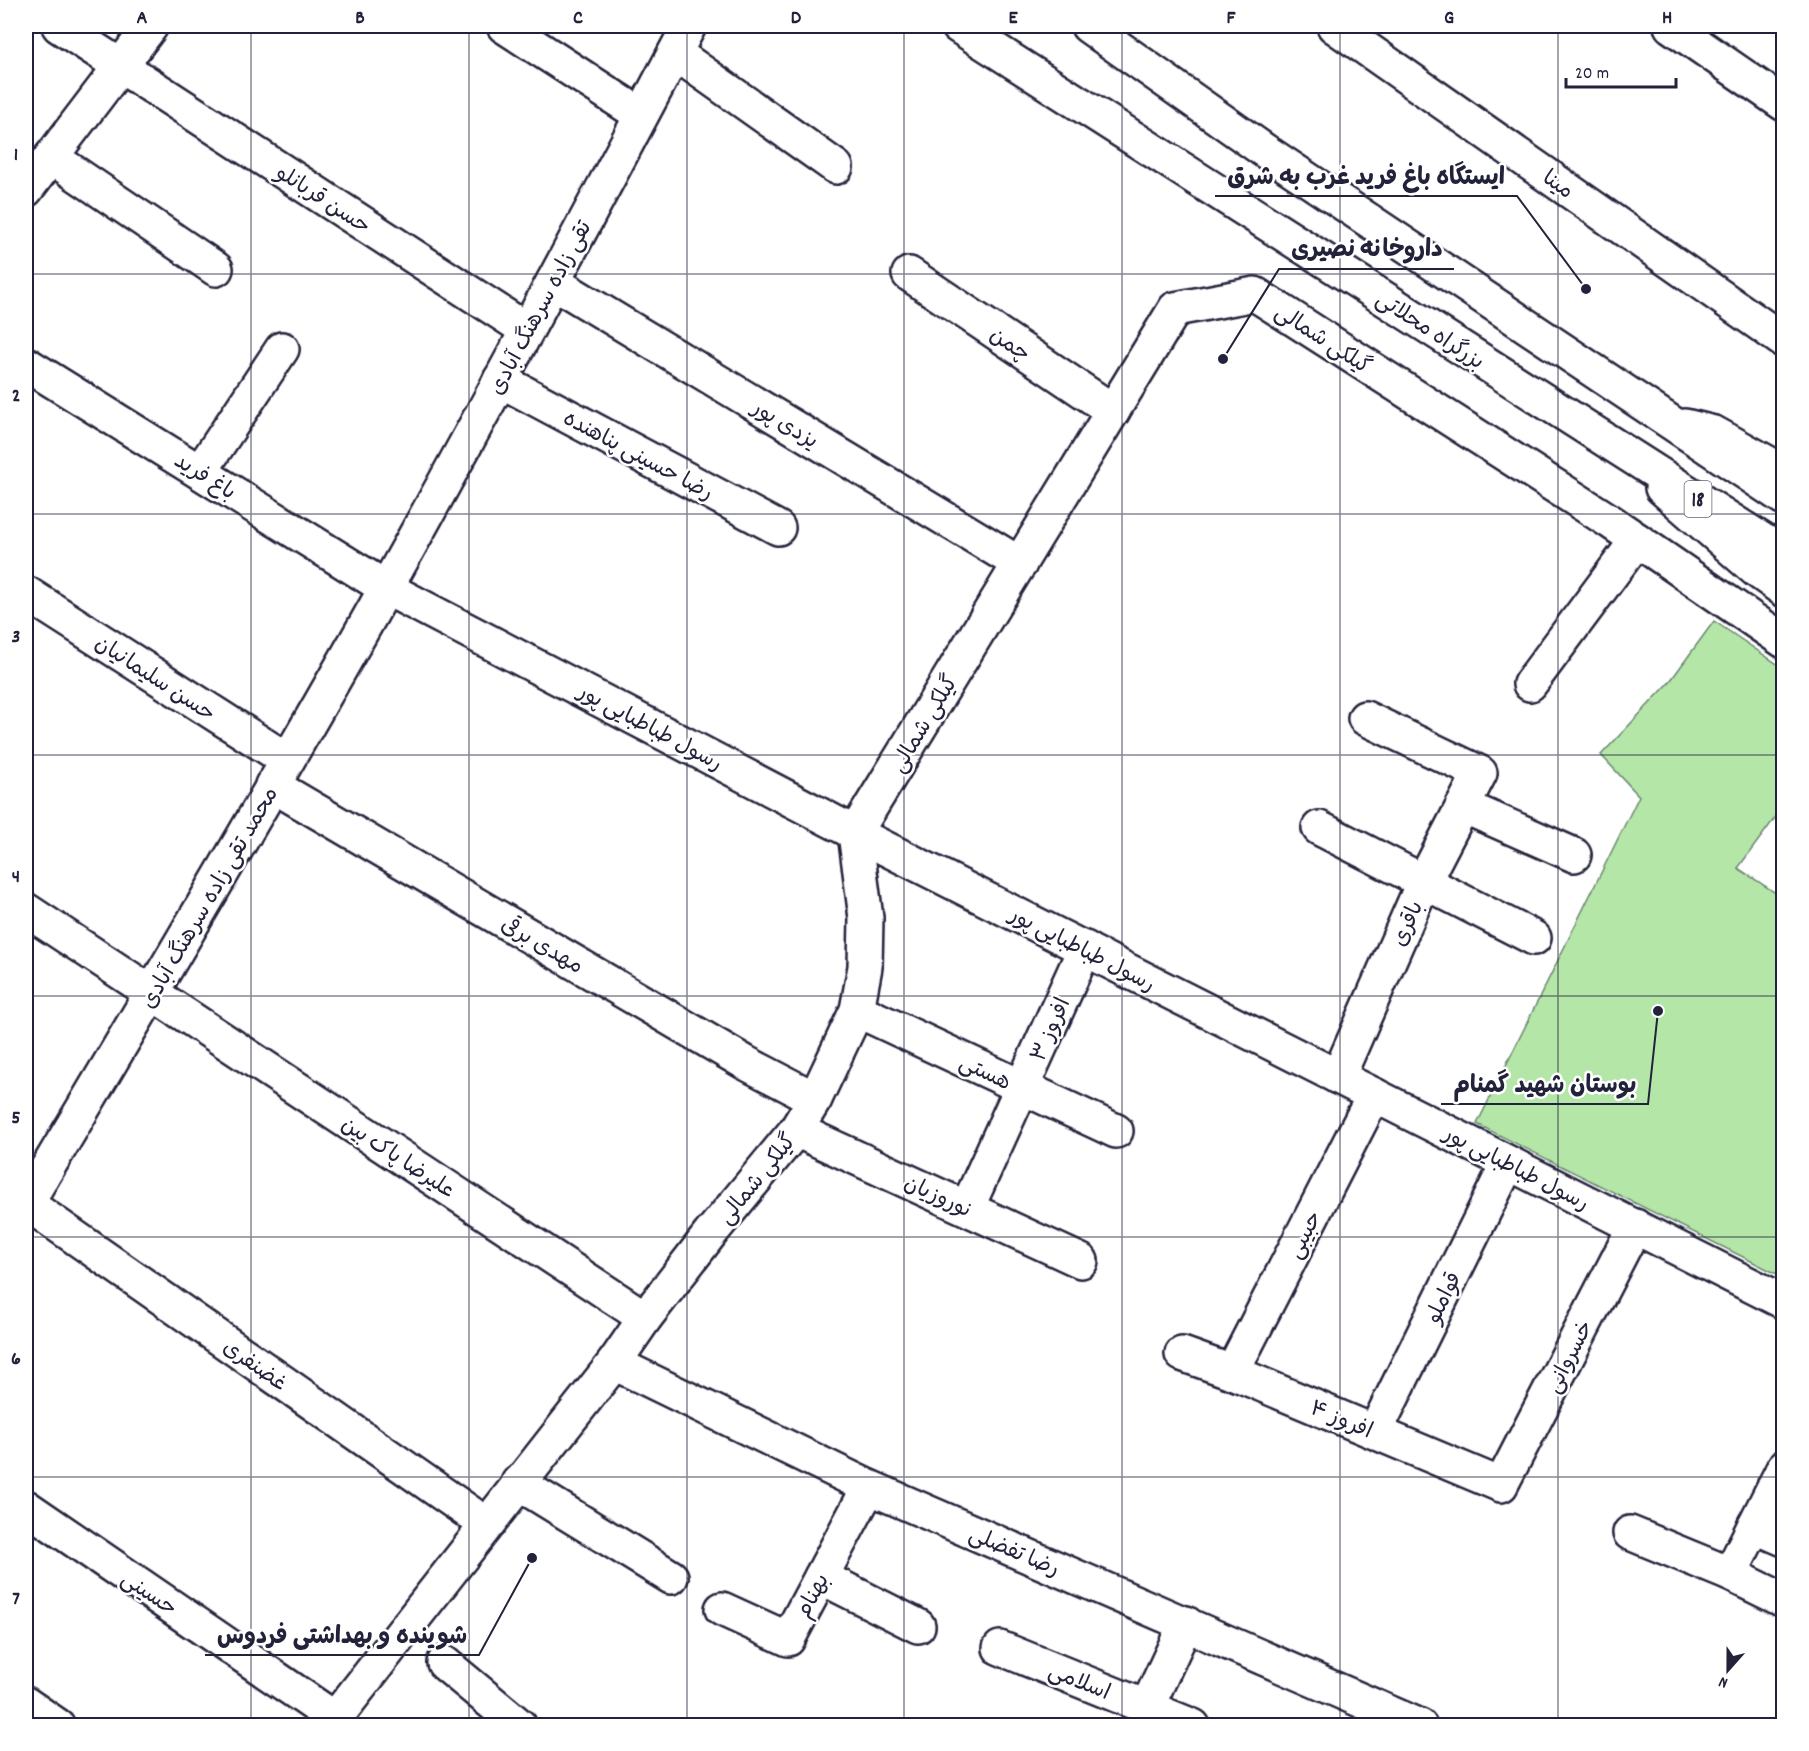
<svg xmlns="http://www.w3.org/2000/svg" width="1809" height="1751" font-family="Dekko,'Playpen Sans Arabic',sans-serif">
<style>
.green{fill:#b3e6a7;stroke:#6a8471;stroke-width:1.5}
.lines{fill:none;stroke-linecap:round;stroke-linejoin:round}
.minor-casing{stroke:#22223b;stroke-width:38}
.major-casing{stroke:#22223b;stroke-width:38}
.highway-casing{stroke:#22223b;stroke-width:38}
.minor{stroke:#fff;stroke-width:33}
.major{stroke:#fff;stroke-width:33}
.highway{stroke:#fff;stroke-width:33}
.grid{fill:none;stroke:#22223b;stroke-width:1.5;stroke-opacity:0.55}
.labels{text-anchor:middle;stroke-width:5;stroke-linejoin:round;paint-order:stroke}
.shield{fill:#fff;stroke:#646476;stroke-width:1.5}
.shield-label{font-size:21px;font-weight:bold;fill:#22223b}
.street-label{font-size:22px;fill:#22223b;stroke:#fff}
.leader{fill:none;stroke:#22223b;stroke-width:2}
.callout-dot{fill:#22223b;stroke:#fff;stroke-width:2}
.callout-label{font-size:24px;text-anchor:middle;font-weight:bold;fill:#22223b;stroke:#fff;stroke-width:5;stroke-linejoin:round;paint-order:stroke}
.neatline{fill:none;stroke:#22223b;stroke-width:2}
.grid-label{font-size:20px;text-anchor:middle;font-weight:bold;fill:#22223b}
</style>
<rect width="100%" height="100%" fill="#fff"/>
<filter id="ink" filterUnits="userSpaceOnUse"><feTurbulence type="fractalNoise" baseFrequency=".0167" numOctaves="2"/><feDisplacementMap in="SourceGraphic" scale="12" xChannelSelector="R" yChannelSelector="G"/><feConvolveMatrix kernelMatrix="1 2 1 2 8 2 1 2 1" color-interpolation-filters="sRGB"/></filter>
<g filter="url(#ink)">
<!-- green -->
<path class="green" d="M1714,621L1783,668V807L1738,868L1783,898V1277L1477,1124L1639,796L1601,755L1668,684Z"/>
<g class="lines">
<defs>
<g id="minor">
<path d="M59,26L527,330"/>
<path d="M504,26L641,115"/>
<path d="M1334,26L1784,341"/>
<path d="M1671,26L1784,104"/>
<path d="M675,53L836,167"/>
<path d="M51,157L216,269"/>
<path d="M26,190L151,26"/>
<path d="M909,274L1113,411"/>
<path d="M553,282L1020,564"/>
<path d="M26,364L386,588L855,833L1784,1302"/>
<path d="M500,380L778,528"/>
<path d="M200,472L282,349"/>
<path d="M26,593L287,760"/>
<path d="M1530,684L1637,540"/>
<path d="M272,785L746,1063L815,1099"/>
<path d="M1463,806L1574,855"/>
<path d="M1319,828L1534,938"/>
<path d="M26,910L645,1318"/>
<path d="M857,1010L1116,1131"/>
<path d="M1338,1077L1424,881L1480,773L1365,718"/>
<path d="M796,1130L1081,1261"/>
<path d="M26,1203L486,1524"/>
<path d="M26,1204C148,1000 269,796 386,588C490,403 589,214 689,26"/>
<path d="M967,1208L1085,948"/>
<path d="M1182,1354L1232,1372L1501,1485L1635,1226"/>
<path d="M614,1363L869,1487L1420,1726"/>
<path d="M1232,1372L1374,1095"/>
<path d="M1375,1432L1508,1163"/>
<path d="M518,1483L671,1577"/>
<path d="M26,1507L334,1718"/>
<path d="M1754,1526L1784,1539"/>
<path d="M1630,1533L1730,1574L1781,1599"/>
<path d="M1730,1574L1784,1467"/>
<path d="M821,1577L918,1626"/>
<path d="M722,1609L788,1639L869,1487"/>
<path d="M1000,1648L1193,1726"/>
<path d="M444,1663L520,1726"/>
<path d="M26,1704L58,1726"/>
<path d="M1147,1707L1186,1623"/>
<path d="M329,1726L614,1363L645,1318L710,1234L796,1130L815,1099L857,1010L865,967L866,918L855,833L1175,309L1255,294L1608,520L1784,641"/>
</g>
<g id="major">
<path d="M1685,426L1714,433L1784,472"/>
<path d="M1662,488L1756,570L1784,590"/>
</g>
<g id="highway">
<path d="M958,26L1784,554"/>
<path d="M1088,26L1265,151L1784,498"/>
</g>
</defs>
<!-- minor casing -->
<use href="#minor" class="minor-casing"/>
<!-- major casing -->
<use href="#major" class="major-casing"/>
<!-- highway casing -->
<use href="#highway" class="highway-casing"/>
<!-- minor -->
<use href="#minor" class="minor"/>
<!-- major -->
<use href="#major" class="major"/>
<!-- highway -->
<use href="#highway" class="highway"/>
</g>
</g>
<!-- grid -->
<path class="grid" d="M251,26V1726M469,26V1726M687,26V1726M904,26V1726M1122,26V1726M1340,26V1726M1558,26V1726M26,274H1784M26,514H1784M26,755H1784M26,996H1784M26,1237H1784M26,1477H1784"/>
<g class="labels">
<!-- shield labels -->
<rect class="shield" x="1684.5" y="481" width="27" height="36" rx="4.5"/>
<g class="shield-label">
<text x="1698" y="506">18</text>
</g>
<!-- street labels -->
<g class="street-label">
<text transform="translate(1559 183) rotate(35)" y="8">مینا</text>
<text transform="translate(324 198) rotate(33)" y="8">حسن قربانلو</text>
<text transform="translate(539 307) rotate(-62)" y="8">تقی زاده سرهنگ آبادی</text>
<text transform="translate(1431 329) rotate(33)" y="8">بزرگراه محلاتی</text>
<text transform="translate(1324 338) rotate(33)" y="8">گيلکی شمالی</text>
<text transform="translate(1011 343) rotate(34)" y="8">چمن</text>
<text transform="translate(786 423) rotate(31)" y="8">یزدی پور</text>
<text transform="translate(639 454) rotate(28)" y="8">رضا حسینی پناهنده</text>
<text transform="translate(206 475) rotate(32)" y="8">باغ فرید</text>
<text transform="translate(156 677) rotate(33)" y="8">حسن سلیمانیان</text>
<text transform="translate(923 723) rotate(-59)" y="8">گيلکی شمالی</text>
<text transform="translate(651 726) rotate(28)" y="8">رسول طباطبایی پور</text>
<text transform="translate(208 897) rotate(-60)" y="8">محمد تقی زاده سرهنگ آبادی</text>
<text transform="translate(1406 923) rotate(-66)" y="8">باقری</text>
<text transform="translate(543 944) rotate(30)" y="8">مهدی برقی</text>
<text transform="translate(1083 948) rotate(27)" y="8">رسول طباطبایی پور</text>
<text transform="translate(1049 1029) rotate(-66)" y="8">افروز ۳</text>
<text transform="translate(986 1071) rotate(25)" y="8">هستی</text>
<text transform="translate(399 1156) rotate(33)" y="8">علیرضا پاک بین</text>
<text transform="translate(1517 1167) rotate(27)" y="8">رسول طباطبایی پور</text>
<text transform="translate(756 1178) rotate(-51)" y="8">گيلکی شمالی</text>
<text transform="translate(939 1195) rotate(25)" y="8">نوروزیان</text>
<text transform="translate(1303 1234) rotate(-63)" y="8">حبیبی</text>
<text transform="translate(1442 1297) rotate(-64)" y="8">قواملو</text>
<text transform="translate(1568 1356) rotate(-63)" y="8">خسروانی</text>
<text transform="translate(256 1364) rotate(35)" y="8">غضنفری</text>
<text transform="translate(1342 1418) rotate(23)" y="8">افروز ۴</text>
<text transform="translate(1015 1550) rotate(23)" y="8">رضا تفضلی</text>
<text transform="translate(150 1592) rotate(34)" y="8">حسینی</text>
<text transform="translate(811 1595) rotate(-62)" y="8">بهنام</text>
<text transform="translate(1080 1680) rotate(22)" y="8">اسلامی</text>
</g>
</g>
<!-- callouts -->
<path class="leader" d="M1586 289L1517 196H1215M1223 359L1279 269H1454M1658 1011L1648 1104H1441M532 1558L479 1655H205"/>
<g class="callout-dot">
<circle cx="1586" cy="289" r="6"/>
<circle cx="1223" cy="359" r="6"/>
<circle cx="1658" cy="1011" r="6"/>
<circle cx="532" cy="1558" r="6"/>
</g>
<g class="callout-label">
<text x="1366" y="184">ایستگاه باغ فرید غرب به شرق</text>
<text x="1367" y="256">داروخانه نصیری</text>
<text x="1545" y="1092">بوستان شهید گمنام</text>
<text x="342" y="1643">شوینده و بهداشتی فردوس</text>
</g>
<!-- margin -->
<rect width="1809" height="1751" fill="none" stroke="#fff" stroke-width="66"/>
<!-- north arrow -->
<g transform="translate(1728 1670) rotate(201)" stroke="#ffffff" stroke-width="4.5" paint-order="stroke">
<path d="M0-4.5L10 22L0 15L-10 22Z" fill="#22223b"/>
<text y="-9" font-size="16" font-weight="bold" text-anchor="middle" fill="#22223b">N</text>
</g>
<!-- scale -->
<path d="M1566 78v9h110v-9" fill="none" stroke="#22223b" stroke-width="3"/>
<text x="1575" y="78" font-size="18" fill="#22223b" stroke="#ffffff" stroke-width="4.5" paint-order="stroke">20 m</text>
<rect x="33" y="33" width="1743" height="1685" class="neatline"/>
<g class="grid-label">
<text x="142" y="23">A</text>
<text x="360" y="23">B</text>
<text x="578" y="23">C</text>
<text x="796" y="23">D</text>
<text x="1013" y="23">E</text>
<text x="1231" y="23">F</text>
<text x="1449" y="23">G</text>
<text x="1667" y="23">H</text>
<text x="16" y="160">1</text>
<text x="16" y="401">2</text>
<text x="16" y="642">3</text>
<text x="16" y="882">4</text>
<text x="16" y="1123">5</text>
<text x="16" y="1364">6</text>
<text x="16" y="1604">7</text>
</g>
</svg>
